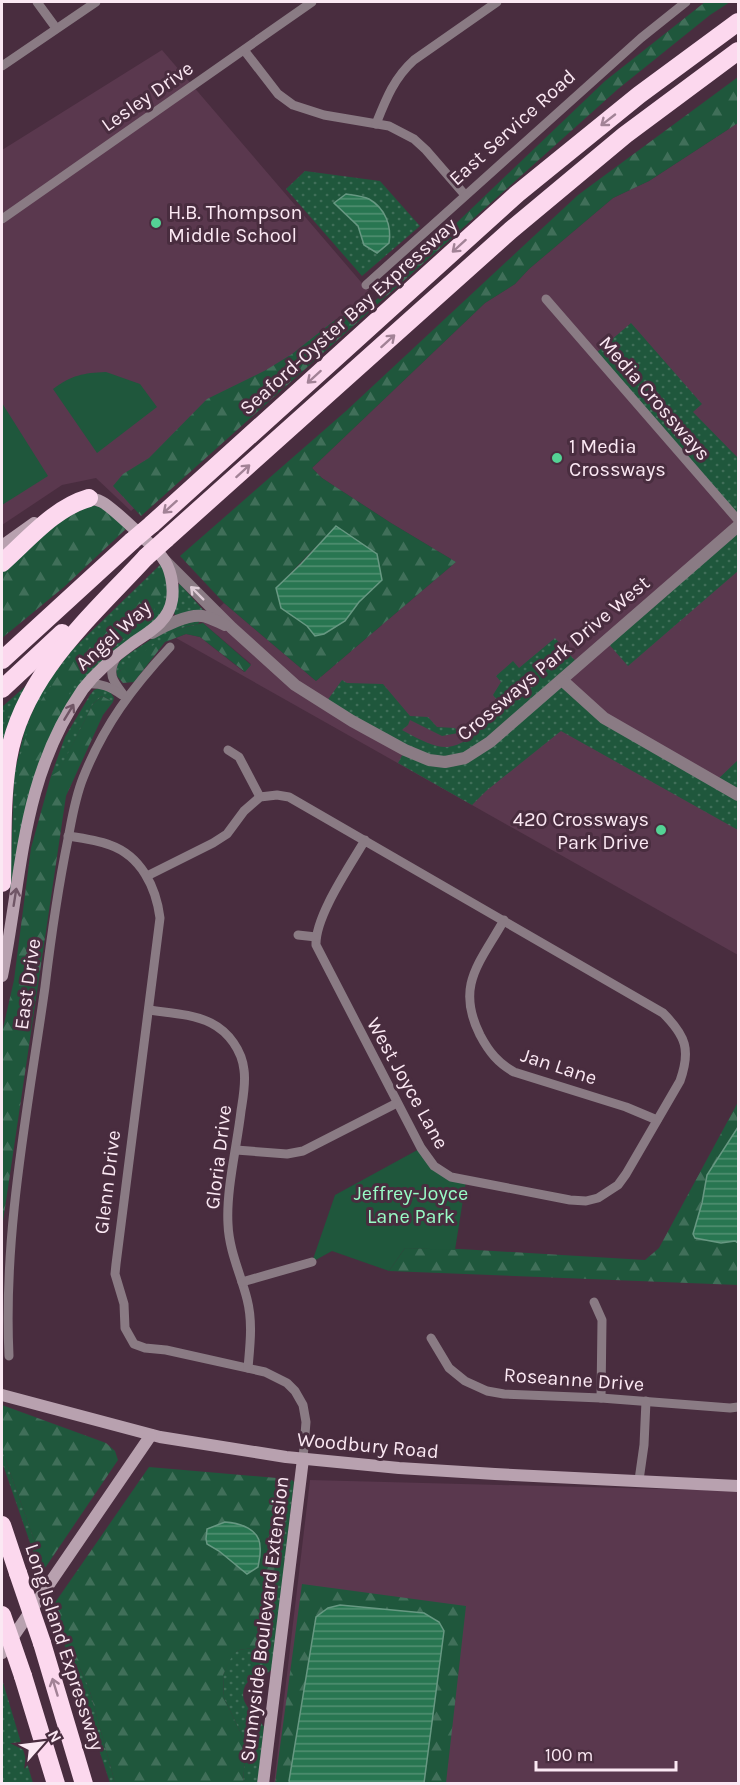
<svg xmlns="http://www.w3.org/2000/svg" width="740" height="1785" font-family="Karla,sans-serif">
<style>
.built{fill:#5a384e}
.grass{fill:url(#grass-dots)}
.forest{fill:url(#forest-firs);fill-rule:evenodd}
.green{fill:#1f573c}
.water{fill:url(#water-rules);stroke:#679882;stroke-width:1.5}
.lines{fill:none;stroke-linecap:round;stroke-linejoin:round}
.minor{stroke:#8a7b84;stroke-width:9}
.tertiary{stroke:#8a7b84;stroke-width:12}
.secondary{stroke:#b8a1af;stroke-width:12}
.motorway{stroke:#fcd8ee;stroke-width:18}
.motorway-bridge{stroke:#fcd8ee;stroke-width:18}
.oneway{stroke:#a28296}
.oneway2{stroke:#dfcdd7}
.oneway3{stroke:#705666}
.poi-dot{fill:#54d395;stroke:#492d3f;stroke-width:2}
.labels{text-anchor:middle;stroke-width:6;stroke-linejoin:round;paint-order:stroke}
.street-label{font-size:20px;fill:#fbe8f3;stroke:#492d3f}
.poi-label{font-size:20px;fill:#fbe8f3;stroke:#492d3f;text-anchor:start}
.park-label{font-size:20px;fill:#98fbc5;stroke:#492d3f}
</style>
<defs>
<pattern id="grass-dots" width="8" height="8" patternUnits="userSpaceOnUse" patternTransform="scale(1.5)"><rect width="8" height="8" fill="#1f573c"/><path d="M2 2h.1M6 6h.1" fill="none" stroke="#406f59" stroke-width="1.8" stroke-linecap="round"/></pattern>
<pattern id="forest-firs" width="22" height="20" patternUnits="userSpaceOnUse" patternTransform="scale(1.5)"><rect width="22" height="20" fill="#1f573c"/><path d="M5 1l3.5 6h-7zM16 11l3.5 6h-7z" fill="#406f59"/></pattern>
<pattern id="water-rules" width="6" height="5" patternUnits="userSpaceOnUse" patternTransform="scale(1.5)"><rect width="6" height="5" fill="#287651"/><path d="M0 2.5h6" fill="none" stroke="#539073"/></pattern>
</defs>
<rect width="100%" height="100%" fill="#492d3f"/>
<!-- built -->
<g class="built">
<path d="M162,50L373,296L131,511L96,478L62,485L2,525V150Z"/>
<path d="M738,123V955L176,638L186,634L200,637L244,672L251,664L203,623L224,603L316,681L456,562L391,523L322,478L312,468L485,303L515,284L529,269L613,198L649,181Z"/>
<path d="M310,1480L738,1491V1783L274,1784Z"/>
</g>
<!-- grass -->
<g class="grass">
<path d="M305,171L380,181L420,226L362,276L286,189Z"/>
<path d="M631,323L702,404L693,412L738,458V520L596,353Z"/>
<path d="M738,526V571L628,666L606,641Z"/>
<path d="M161,564L169,582L165,610L64,715L10,894L14,775L25,729L42,690L72,650Z"/>
<path d="M179,584H180L204,611L177,617L174,613Z"/>
<path d="M203,618L198,624L178,629L120,671L117,676C115,668 117,665 122,659C150,639 169,627 203,618Z"/>
<path d="M555,638L579,665L562,680L595,712L715,782L738,760V830L561,731L486,791L472,805L398,763L405,750L324,705L342,680L347,683L383,684L410,716L428,717L437,727L455,728L458,733L442,736L410,720L408,725L402,730C447,755 453,753 492,720L490,712L500,704L493,695L501,682L496,676L513,661L519,668Z"/>
<path d="M37,676L2,795V707Z"/>
<path d="M99,688L109,690L114,698L113,702L102,696L93,704L59,772L51,776L65,737L90,695L94,690Z"/>
<path d="M2,1450L36,1545L35,1557L2,1462Z"/>
<path d="M292,1480L294,1482L272,1669C266,1676 263,1673 255,1676C252,1677 247,1682 245,1686C237,1704 256,1713 264,1727L258,1783H243L246,1744L224,1698L223,1675L232,1654L239,1650L260,1647L266,1633L270,1593L287,1481Z"/>
<path d="M52,1607L89,1688L115,1783H110Z"/>
<path d="M2,1679L33,1783H2Z"/>
</g>
<!-- forest -->
<g class="forest">
<path d="M705,2H730L710,15L618,89L141,516L113,486L123,474L149,458L207,399L266,370L292,354L335,320L375,301L605,81Z"/>
<path d="M738,77V123L649,181L613,198L529,269L515,284L485,303L312,468L322,478L391,523L456,562L316,681L224,603L180,556L346,411L578,195ZM336,526L377,554L382,580L359,602L345,621L315,636L276,588Z"/>
<path d="M87,504L101,507L127,528L64,587L2,638V571L69,509Z"/>
<path d="M158,573L164,577L162,593L151,616L76,679L32,775L15,844L20,757L33,712L71,657Z"/>
<path d="M203,623L251,665L245,672L200,637L186,634L165,642L134,682L123,683L117,676L120,671L146,650L178,629Z"/>
<path d="M102,696L113,702L103,715L66,796L2,1228V1033L14,980L31,848L51,776L59,771L93,704Z"/>
<path d="M738,1102V1127L707,1175L695,1238L721,1243L735,1241L738,1243V1285L389,1271L405,1248L460,1249L645,1260L659,1248Z"/>
<path d="M2,1405L106,1443L115,1451L118,1460L41,1574L35,1557L36,1545L2,1450Z"/>
<path d="M149,1467L288,1479L270,1593L266,1633L260,1647L239,1650L233,1654L223,1675L224,1698L246,1744L243,1783H115L89,1688L52,1607Z"/>
<path d="M302,1584L466,1606L446,1783H424L444,1631L439,1622L316,1617L289,1780L290,1783L275,1784Z"/>
</g>
<!-- green -->
<g class="green">
<path d="M106,372L140,384L157,407L97,453L53,389C72,375 83,373 106,372Z"/>
<path d="M2,403L48,476L2,505Z"/>
<path d="M421,1148L427,1158L466,1181L455,1250L405,1248L389,1271L332,1251L312,1262L335,1195Z"/>
</g>
<!-- water -->
<g class="water">
<path d="M346,194C353,195 363,196 369,199C385,208 392,226 389,243L377,253L364,245L358,226L334,203Z"/>
<path d="M336,526L377,554L382,580L359,602L345,621L324,634L315,636L307,626L281,608L276,588L301,564Z"/>
<path d="M738,1127V1243L735,1241L721,1243L695,1238L693,1234L702,1203L707,1175Z"/>
<path d="M225,1522C240,1523 260,1529 260,1547C261,1554 259,1561 258,1567L247,1574L219,1551L207,1544L206,1539L207,1529Z"/>
<path d="M340,1605L424,1613L439,1622L444,1631L424,1783H290L289,1781L316,1617L328,1608Z"/>
</g>
<g class="lines">
<!-- minor -->
<g class="minor">
<path d="M37,2L56,28"/>
<path d="M244,50L278,94L293,105L324,115L389,126L414,139L426,150L465,195"/>
<path d="M2,66L96,2"/>
<path d="M376,124C386,99 394,78 414,60L497,2"/>
<path d="M2,219L312,2"/>
<path d="M366,285L641,38L686,2"/>
<path d="M546,299L738,520"/>
<path d="M116,658C106,676 115,683 126,698"/>
<path d="M87,684C102,683 110,687 122,695"/>
<path d="M228,750L239,757L260,797"/>
<path d="M68,836C82,838 97,840 110,845C141,856 156,887 160,918L116,1264L115,1274L124,1304L125,1328L134,1344L145,1348L166,1350L265,1372L287,1383L295,1391L303,1405L306,1422L303,1459"/>
<path d="M147,876L213,843L227,834L244,811L260,797L277,795L289,797L663,1013C686,1036 691,1050 680,1081L626,1174L618,1185L598,1198L586,1201L570,1200L451,1177L434,1166L421,1148L316,945C315,916 350,866 365,840"/>
<path d="M504,920C480,963 455,985 480,1035C489,1052 498,1063 514,1072L626,1107L657,1120"/>
<path d="M298,935L316,937"/>
<path d="M149,1010C170,1013 193,1014 211,1023C229,1032 242,1051 244,1070C246,1083 243,1098 241,1111C237,1146 226,1190 228,1224C229,1251 241,1275 247,1299C253,1322 250,1345 248,1368"/>
<path d="M236,1150L287,1154L303,1151L397,1103"/>
<path d="M242,1282L312,1262"/>
<path d="M594,1302L602,1320L601,1398"/>
<path d="M431,1338L449,1368L465,1381L487,1391L504,1394L601,1398L730,1408L738,1407"/>
<path d="M9,1356C3,1233 28,1108 45,987C51,937 58,888 68,839C72,818 75,798 83,778C104,725 132,688 170,647"/>
<path d="M639,1480L644,1445L646,1401"/>
</g>
<!-- tertiary -->
<g class="tertiary">
<path d="M164,560L232,628L295,685L352,721L405,750L429,760L445,762L465,758L490,742L738,526"/>
<path d="M152,633C164,626 188,614 202,616C210,617 218,622 225,625"/>
<path d="M562,680L604,718L738,795"/>
</g>
<!-- secondary -->
<g class="secondary">
<path d="M2,546L34,523"/>
<path d="M2,976C23,872 20,780 83,689C97,671 115,656 133,643C149,632 169,621 172,600C174,586 171,568 162,557C154,547 112,507 102,502C96,499 89,498 84,499"/>
<path d="M2,1395L160,1437L286,1457L399,1468L495,1474L738,1486"/>
<path d="M2,1653L151,1435"/>
<path d="M263,1784L303,1459"/>
</g>
<!-- motorway -->
<g class="motorway">
<path d="M152,524L517,194L639,95L738,22"/>
<path d="M166,539L511,230L625,135L738,51"/>
<path d="M2,563C28,540 54,508 89,498"/>
<path d="M2,660L132,541"/>
<path d="M2,689L62,633"/>
<path d="M2,883C3,842 1,800 8,759C22,675 91,617 146,557"/>
<path d="M2,1525L18,1573"/>
<path d="M42,1643L84,1784"/>
<path d="M23,1676L56,1784"/>
</g>
<!-- motorway-bridge -->
<g class="motorway-bridge">
<path d="M132,541L152,524"/>
<path d="M146,557L166,539"/>
<path d="M18,1573L42,1643"/>
<path d="M2,1615L23,1676"/>
</g>
</g>
<!-- one-way arrows -->
<defs><path id="oneway-shaft" d="M-6 0H5M1.5-3L5.5 0L1.5 3" fill="none" stroke-width="1.6" stroke-linecap="round" stroke-linejoin="round" transform="scale(1.5)"/></defs>
<g class="oneway">
<use href="#oneway-shaft" transform="translate(608 120) rotate(142)"/>
<use href="#oneway-shaft" transform="translate(459 246) rotate(138)"/>
<use href="#oneway-shaft" transform="translate(388 341) rotate(-42)"/>
<use href="#oneway-shaft" transform="translate(314 377) rotate(138)"/>
<use href="#oneway-shaft" transform="translate(243 471) rotate(-42)"/>
<use href="#oneway-shaft" transform="translate(170 507) rotate(138)"/>
<use href="#oneway-shaft" transform="translate(55 1687) rotate(-107)"/>
</g>
<use class="oneway2" href="#oneway-shaft" transform="translate(197 593) rotate(-135)"/>
<g class="oneway3">
<use href="#oneway-shaft" transform="translate(69 712) rotate(-59)"/>
<use href="#oneway-shaft" transform="translate(15 897) rotate(-81)"/>
</g>
<!-- markers -->
<g class="poi-dot">
<circle cx="156" cy="223" r="6"/>
<circle cx="557" cy="458" r="6"/>
<circle cx="661" cy="830" r="6"/>
</g>
<g class="labels">
<!-- street labels -->
<g class="street-label">
<text transform="translate(147 96) rotate(-35)" y="7">Lesley Drive</text>
<text transform="translate(512 127) rotate(-42)" y="7">East Service Road</text>
<text transform="translate(348 316) rotate(-42)" y="7">Seaford-Oyster Bay Expressway</text>
<text transform="translate(655 398) rotate(49)" y="7">Media Crossways</text>
<text transform="translate(113 635) rotate(-42)" y="7">Angel Way</text>
<text transform="translate(553 658) rotate(-40)" y="7">Crossways Park Drive West</text>
<text transform="translate(27 984) rotate(-82)" y="7">East Drive</text>
<text transform="translate(559 1066) rotate(18)" y="7">Jan Lane</text>
<text transform="translate(408 1083) rotate(61)" y="7">West Joyce Lane</text>
<text transform="translate(218 1157) rotate(-83)" y="7">Gloria Drive</text>
<text transform="translate(107 1182) rotate(-83)" y="7">Glenn Drive</text>
<text transform="translate(574 1379) rotate(4)" y="7">Roseanne Drive</text>
<text transform="translate(368 1445) rotate(5)" y="7">Woodbury Road</text>
<text transform="translate(264 1619) rotate(-83)" y="7">Sunnyside Boulevard Extension</text>
<text transform="translate(65 1647) rotate(72)" y="7">Long Island Expressway</text>
</g>
<!-- poi labels -->
<g class="poi-label">
<text x="168" y="219">H.B. Thompson<tspan x="168" dy="23">Middle School</tspan></text>
<text x="569" y="453">1 Media<tspan x="569" dy="23">Crossways</tspan></text>
<text x="649" y="826" text-anchor="end">420 Crossways<tspan x="649" dy="23">Park Drive</tspan></text>
</g>
<!-- park labels -->
<g class="park-label">
<text x="411" y="1200">Jeffrey-Joyce<tspan x="411" dy="23">Lane Park</tspan></text>
</g>
</g>
<!-- border -->
<rect width="740" height="1785" fill="none" stroke="#fbe8f3" stroke-width="6"/>
<!-- north arrow -->
<g transform="translate(42 1743) rotate(62)" stroke="#492d3f" stroke-width="4.5" paint-order="stroke">
<path d="M0-4.5L10 22L0 15L-10 22Z" fill="#fbe8f3"/>
<text y="-9" font-size="16" font-weight="bold" text-anchor="middle" fill="#fbe8f3">N</text>
</g>
<!-- scale -->
<path d="M536 1761v9h140v-9" fill="none" stroke="#fbe8f3" stroke-width="3"/>
<text x="545" y="1761" font-size="18" fill="#fbe8f3" stroke="#492d3f" stroke-width="4.5" paint-order="stroke">100 m</text>
</svg>
